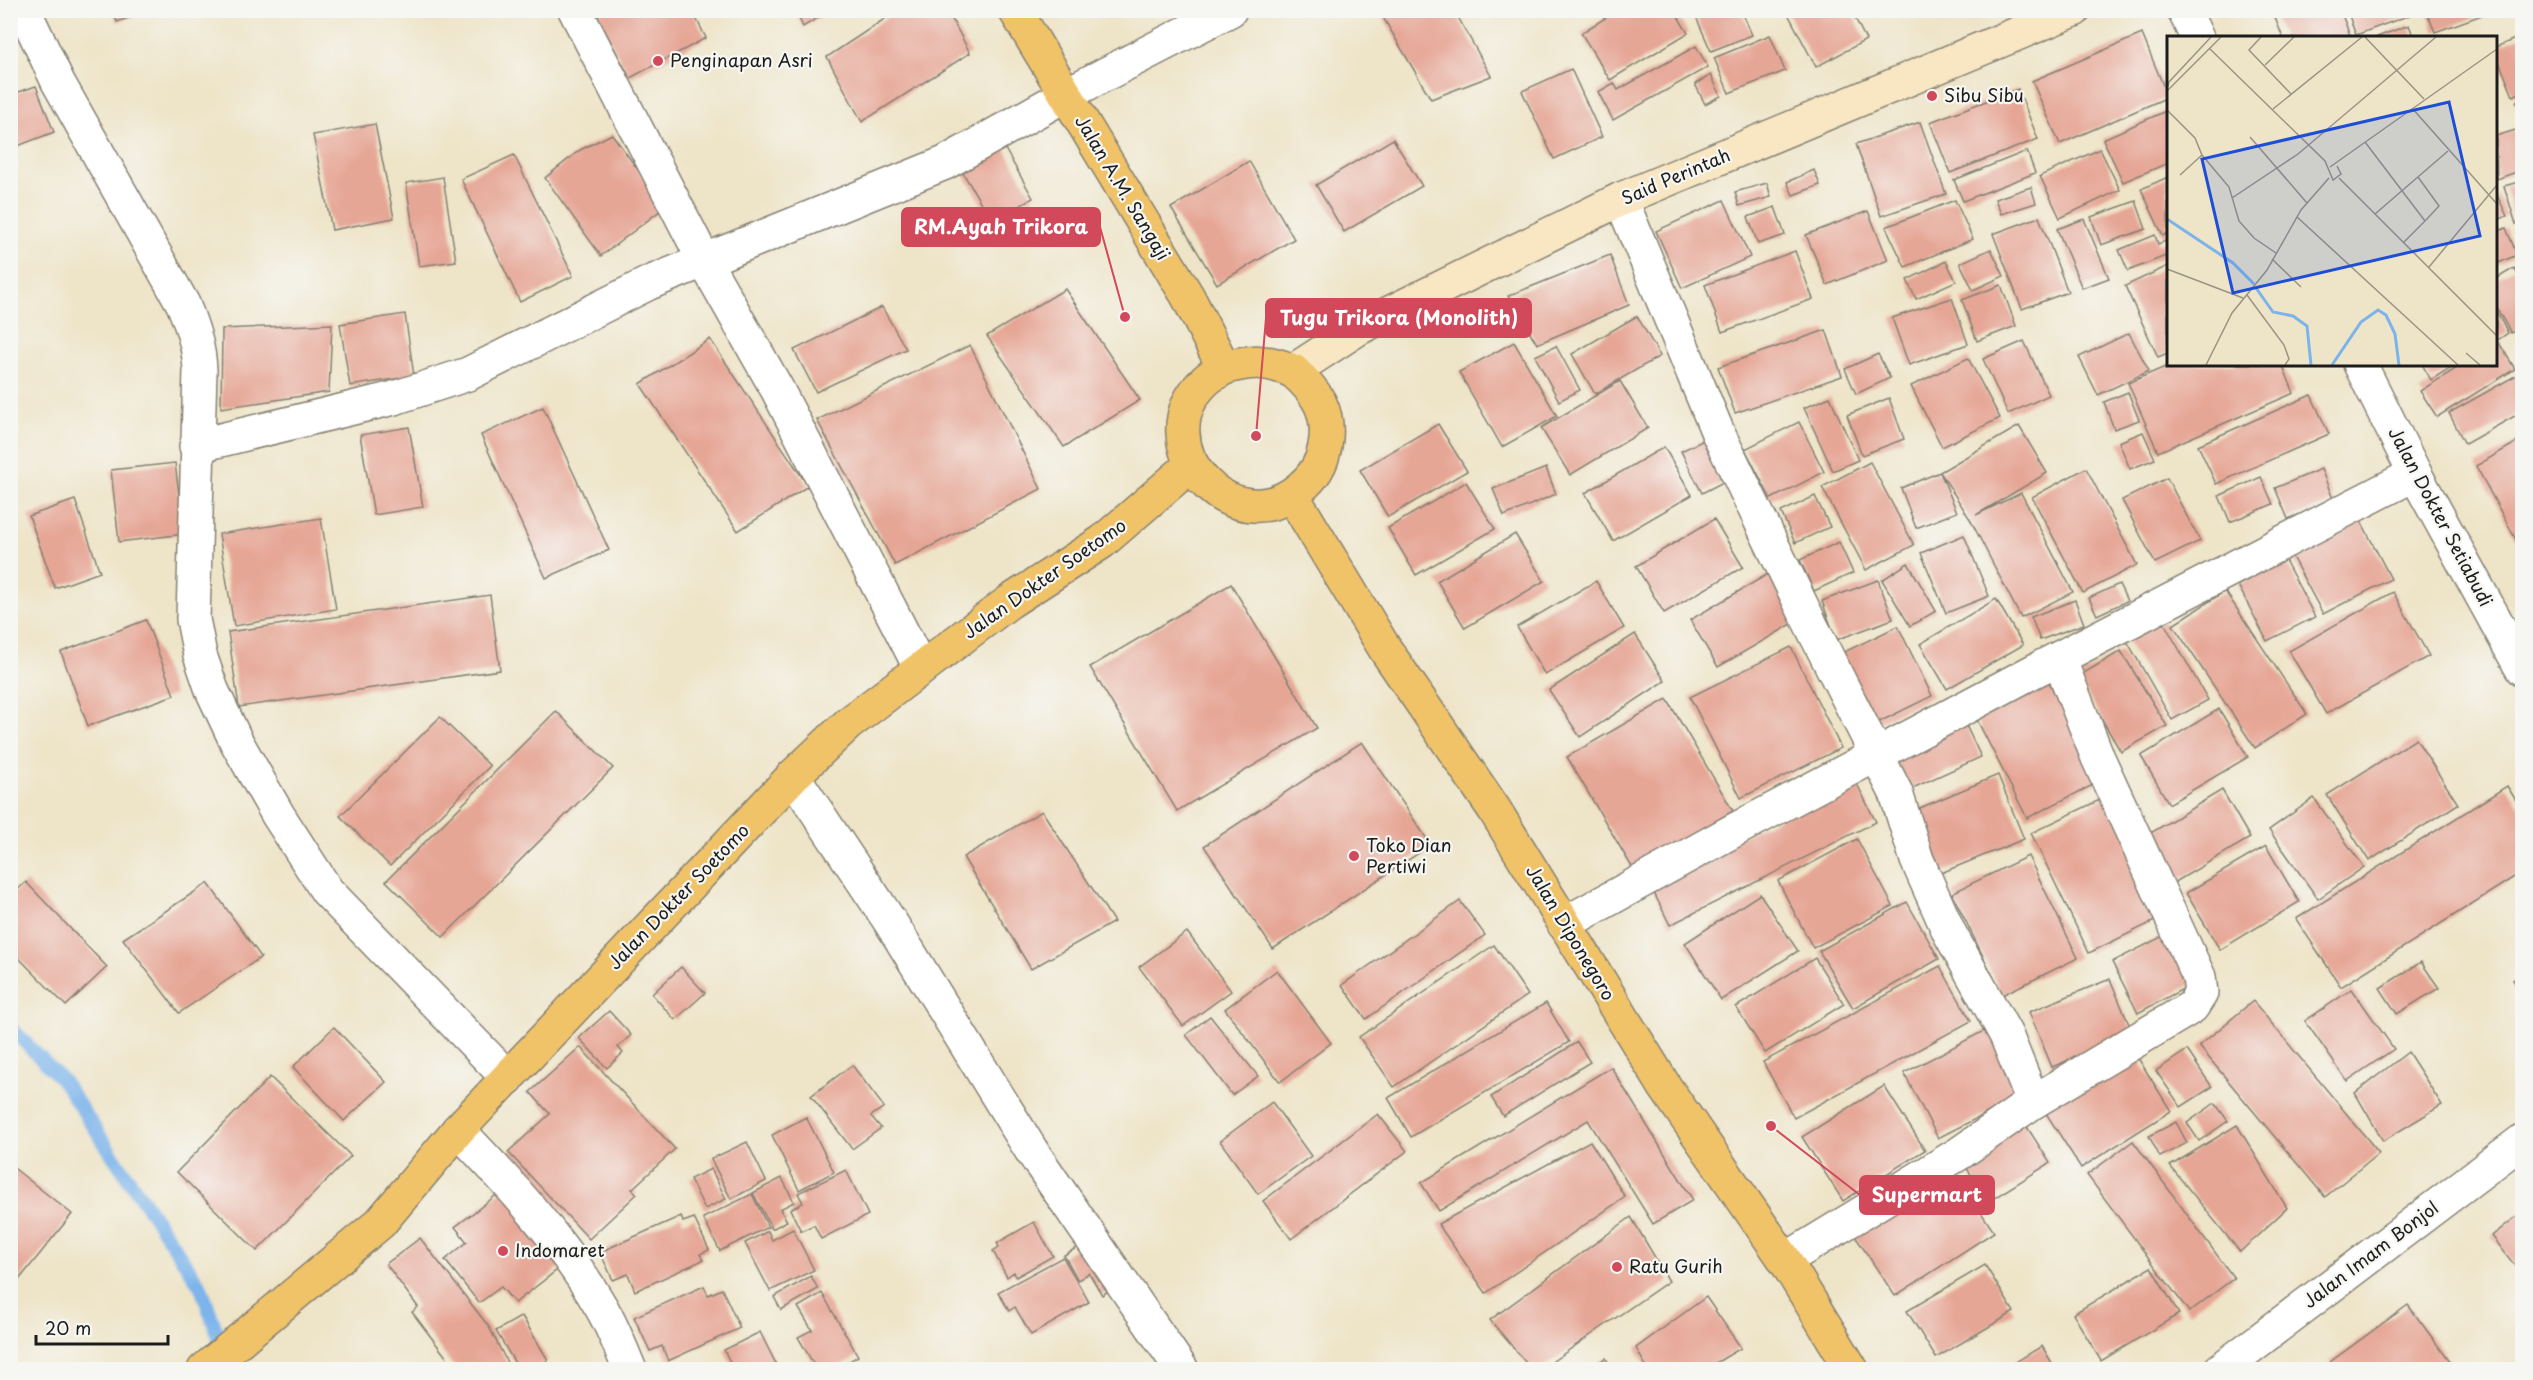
<svg xmlns="http://www.w3.org/2000/svg" width="2533" height="1380" font-family="'Playpen Sans',sans-serif">
<style>
.lines{fill:none;stroke-linecap:round;stroke-linejoin:round}
.stream{stroke:#7bb4eb;stroke-width:14}
.building{fill:#e6a695}
.minor-casing{stroke:#858072;stroke-width:36}
.secondary-casing{stroke:#858072;stroke-width:36}
.primary-casing{stroke:#858072;stroke-width:36}
.trunk-casing{stroke:#858072;stroke-width:36}
.minor{stroke:#fff;stroke-width:33}
.secondary{stroke:#f9e7c3;stroke-width:33}
.primary{stroke:#f1c369;stroke-width:33}
.trunk{stroke:#f1c369;stroke-width:33}
.poi-dot{fill:#d1495b;stroke:#f6f6f2;stroke-width:2}
.labels{text-anchor:middle;stroke-width:4.5;stroke-linejoin:round;paint-order:stroke}
.poi-label{font-size:18px;fill:#1c1c1c;stroke:#f6f6f2;text-anchor:start}
.street-label{font-size:18px;fill:#1c1c1c;stroke:#f6f6f2}
.inset-river{fill:none;stroke:#7bb4eb;stroke-width:3}
.inset-road{fill:none;stroke:#9a9483;stroke-width:1.5}
.view{fill:#1d4ed8;fill-opacity:0.15;stroke:#1d4ed8;stroke-width:3}
.inset-edge{fill:none;stroke:#1c1c1c;stroke-width:3}
.leader{fill:none;stroke:#d1495b;stroke-width:2}
.callout-dot{fill:#d1495b;stroke:#f6f6f2;stroke-width:2}
.callout{fill:#d1495b;stroke:#d1495b;stroke-width:2}
.callout-label{font-size:20px;text-anchor:middle;font-weight:bold;fill:#fff}
</style>
<rect width="100%" height="100%" fill="#f6f6f2"/>
<filter id="ink" filterUnits="userSpaceOnUse"><feTurbulence type="fractalNoise" baseFrequency=".0167" numOctaves="2"/><feDisplacementMap in="SourceGraphic" scale="12" xChannelSelector="R" yChannelSelector="G"/><feConvolveMatrix kernelMatrix="1 2 1 2 8 2 1 2 1" color-interpolation-filters="sRGB"/></filter>
<filter id="wash" filterUnits="userSpaceOnUse"><feTurbulence type="fractalNoise" baseFrequency=".008" numOctaves="4" result="noise"/><feDisplacementMap in="SourceGraphic" scale="24" xChannelSelector="R" yChannelSelector="G"/><feGaussianBlur stdDeviation="1.35" result="paint"/><feColorMatrix in="noise" values="0 0 0 0 0 0 0 0 0 0 0 0 0 0 0 0 0 1.4 0 .05"/><feComposite in="paint" operator="in"/></filter>
<g filter="url(#wash)">
<rect width="100%" height="100%" fill="#eee4c8"/>
<g class="lines">
<!-- stream -->
<path class="stream" d="M10,1027L63,1081L201,1287L224,1353"/>
</g>
<g id="blocks">
<!-- building -->
<g class="building">
<path d="M113,10H148V11L117,22Z"/>
<path d="M594,10H692L706,38L630,78Z"/>
<path d="M795,10H831L803,27Z"/>
<path d="M898,10H947L970,53L862,122L827,57Z"/>
<path d="M1387,10H1454L1491,76L1431,99L1381,14Z"/>
<path d="M1618,10H1674L1688,33L1610,80L1581,33Z"/>
<path d="M1693,10H1741L1752,35L1711,51Z"/>
<path d="M1786,10H1851L1866,40L1816,67Z"/>
<path d="M2272,10H2340L2350,35L2344,38H2283Z"/>
<path d="M2347,10H2421V11L2356,35Z"/>
<path d="M2426,10H2493V11L2435,32Z"/>
<path d="M2409,25L2414,38H2377V37Z"/>
<path d="M2142,34L2168,97L2060,144L2032,81Z"/>
<path d="M1770,35L1785,71L1729,93L1714,58Z"/>
<path d="M2522,36V92L2513,96L2496,54V47Z"/>
<path d="M1696,46L1708,67L1613,120L1598,92L1614,83L1618,90Z"/>
<path d="M1571,69L1602,137L1554,159L1522,91Z"/>
<path d="M1711,75L1721,96L1705,104L1695,84Z"/>
<path d="M36,86L54,132L10,149V95Z"/>
<path d="M2018,89L2038,139L1950,173L1930,122Z"/>
<path d="M2522,99V118L2516,102Z"/>
<path d="M2168,110V163L2123,182L2103,139Z"/>
<path d="M1920,122L1946,194L1881,216L1856,144Z"/>
<path d="M375,124L394,218L332,230L313,135Z"/>
<path d="M2522,128V170L2497,179L2496,136Z"/>
<path d="M612,134L665,207L601,256L545,178L580,150Z"/>
<path d="M997,135L1033,198L992,222L956,161Z"/>
<path d="M1393,139L1422,186L1344,232L1316,185Z"/>
<path d="M2100,149L2120,190L2060,218L2040,176Z"/>
<path d="M2027,151L2035,173L1963,201L1954,180Z"/>
<path d="M514,155L573,276L520,302L461,179Z"/>
<path d="M1249,161L1294,239L1217,284L1171,208Z"/>
<path d="M1814,170L1820,185L1793,195L1787,182Z"/>
<path d="M443,177L456,261L419,266L406,183Z"/>
<path d="M2168,177V233L2163,236L2141,189Z"/>
<path d="M2522,181V222L2516,224L2504,186Z"/>
<path d="M1767,183L1771,197L1739,206L1735,192Z"/>
<path d="M2031,187L2036,203L2001,214L1995,199Z"/>
<path d="M2496,193L2507,216L2496,221Z"/>
<path d="M1724,200L1750,257L1682,288L1656,231Z"/>
<path d="M1955,200L1973,239L1905,267L1886,227Z"/>
<path d="M2136,201L2146,229L2101,245L2091,217Z"/>
<path d="M1775,207L1785,235L1758,244L1748,217Z"/>
<path d="M1868,211L1888,260L1827,285L1806,235Z"/>
<path d="M2039,217L2068,292L2022,309L1993,234Z"/>
<path d="M2084,219L2109,278L2082,288L2057,229Z"/>
<path d="M2506,228L2517,255L2496,264V232Z"/>
<path d="M2155,235L2158,244L2168,240V255L2128,271L2119,250Z"/>
<path d="M1991,249L2004,276L1973,290L1960,263Z"/>
<path d="M1795,251L1813,299L1722,332L1705,285Z"/>
<path d="M1610,255L1629,305L1537,344L1508,296Z"/>
<path d="M1946,261L1956,281L1916,299L1907,280Z"/>
<path d="M2168,266V353L2158,357L2125,286Z"/>
<path d="M2514,268L2522,283V327L2511,333L2496,307V279Z"/>
<path d="M2001,285L2016,326L1977,341L1962,300Z"/>
<path d="M1065,289L1140,400L1064,447L987,336Z"/>
<path d="M1952,298L1968,344L1909,365L1892,318Z"/>
<path d="M882,307L906,349L816,392L794,350Z"/>
<path d="M2496,311L2508,333L2496,341Z"/>
<path d="M405,314L414,376L350,386L340,324Z"/>
<path d="M1637,316L1660,356L1595,394L1572,354Z"/>
<path d="M332,324L329,392L221,408L222,329Z"/>
<path d="M1826,330L1842,376L1735,413L1718,367Z"/>
<path d="M2129,333L2149,371L2098,395L2079,357Z"/>
<path d="M2522,335V348L2517,339Z"/>
<path d="M710,339L808,486L738,531L640,384Z"/>
<path d="M2024,341L2049,395L2008,414L1983,359Z"/>
<path d="M1514,342L1557,416L1502,447L1459,372Z"/>
<path d="M2499,343L2515,369L2437,417L2420,391L2463,364H2496V345Z"/>
<path d="M970,345L1041,489L895,565L817,420Z"/>
<path d="M1556,346L1580,390L1559,401L1535,356Z"/>
<path d="M1878,354L1890,378L1856,394L1845,369Z"/>
<path d="M1968,358L2000,418L1942,447L1911,386Z"/>
<path d="M2172,364H2282L2294,393L2158,452L2128,383Z"/>
<path d="M2422,364H2456L2431,380Z"/>
<path d="M2522,372V412L2465,444L2449,413Z"/>
<path d="M1620,381L1648,428L1570,475L1541,428Z"/>
<path d="M2128,392L2139,420L2114,429L2104,402Z"/>
<path d="M2311,395L2329,434L2216,484L2198,445Z"/>
<path d="M1830,397L1858,460L1833,471L1804,408Z"/>
<path d="M1889,398L1904,439L1862,455L1847,415Z"/>
<path d="M543,407L609,550L546,578L481,435Z"/>
<path d="M1799,422L1824,472L1771,499L1745,449Z"/>
<path d="M1438,424L1467,471L1388,517L1360,470Z"/>
<path d="M2019,426L2047,473L1976,515L2021,493L2073,592L2021,618L1970,519L1940,472L1957,512L1916,528L1901,488L1940,472Z"/>
<path d="M409,427L423,507L374,515L360,435Z"/>
<path d="M2143,432L2155,459L2130,469L2119,442Z"/>
<path d="M1708,438L1729,479L1702,493L1681,451Z"/>
<path d="M2522,439V551L2476,466Z"/>
<path d="M1664,447L1692,495L1613,541L1585,493Z"/>
<path d="M1870,462L1914,545L1866,570L1822,487Z"/>
<path d="M175,463L184,534L119,542L111,470Z"/>
<path d="M1546,468L1556,494L1504,516L1493,489Z"/>
<path d="M2086,468L2137,565L2083,593L2032,497Z"/>
<path d="M2321,469L2334,501L2288,519L2275,488Z"/>
<path d="M2261,477L2273,504L2230,522L2219,496Z"/>
<path d="M2167,478L2200,541L2155,563L2122,500Z"/>
<path d="M1466,482L1495,529L1416,575L1388,528Z"/>
<path d="M1815,496L1830,527L1795,543L1781,512Z"/>
<path d="M75,500L100,572L55,588L29,516Z"/>
<path d="M2359,517L2391,579L2323,614L2290,553Z"/>
<path d="M321,518L336,609L234,626L219,534Z"/>
<path d="M1714,519L1743,567L1664,613L1636,566Z"/>
<path d="M1515,534L1544,581L1465,628L1437,581Z"/>
<path d="M1964,535L1989,596L1946,613L1921,553Z"/>
<path d="M1839,542L1853,573L1814,591L1800,560Z"/>
<path d="M2285,560L2315,617L2267,641L2238,585Z"/>
<path d="M1908,563L1936,611L1910,626L1882,580Z"/>
<path d="M1768,574L1797,621L1718,667L1690,620Z"/>
<path d="M1878,580L1893,619L1836,640L1822,601Z"/>
<path d="M1596,581L1624,628L1545,675L1517,627Z"/>
<path d="M1231,584L1317,728L1177,811L1090,667Z"/>
<path d="M2119,584L2127,601L2097,615L2089,598Z"/>
<path d="M2225,591L2307,714L2255,748L2173,625Z"/>
<path d="M2393,592L2429,656L2326,714L2289,651Z"/>
<path d="M490,595L500,670L239,707L228,632Z"/>
<path d="M1996,599L2023,645L1947,689L1920,644Z"/>
<path d="M2075,600L2084,624L2040,640L2031,617Z"/>
<path d="M146,620L174,695L88,726L61,652Z"/>
<path d="M2163,621L2208,700L2172,720L2127,641Z"/>
<path d="M1898,626L1932,696L1875,724L1840,654Z"/>
<path d="M1635,634L1665,681L1580,737L1549,690Z"/>
<path d="M1791,647L1841,748L1741,798L1690,697Z"/>
<path d="M2121,651L2167,726L2121,752L2077,677Z"/>
<path d="M2046,676L2099,782L2027,818L1973,712Z"/>
<path d="M1667,699L1733,811L1633,869L1567,757Z"/>
<path d="M2219,709L2248,757L2169,804L2141,756Z"/>
<path d="M556,711L613,768L443,937L386,881Z"/>
<path d="M440,717L490,766L390,866L340,816Z"/>
<path d="M1962,717L1981,757L1904,792L1885,753Z"/>
<path d="M2416,739L2458,804L2369,861L2327,795Z"/>
<path d="M1362,742L1431,845L1273,949L1204,846Z"/>
<path d="M1998,775L2024,839L1941,873L1915,810Z"/>
<path d="M1855,780L1876,822L1670,925L1649,883Z"/>
<path d="M2507,786L2522,810V872L2341,987L2296,919Z"/>
<path d="M2222,790L2250,838L2172,884L2144,837Z"/>
<path d="M2112,794L2169,914L2089,953L2031,833Z"/>
<path d="M2314,798L2364,867L2318,899L2269,830Z"/>
<path d="M1042,811L1114,922L1031,969L963,857Z"/>
<path d="M1857,839L1893,906L1813,948L1778,881Z"/>
<path d="M2266,846L2299,902L2220,950L2186,893Z"/>
<path d="M2028,856L2078,958L2002,995L1952,893Z"/>
<path d="M26,882L107,967L66,1006L10,949V896Z"/>
<path d="M208,883L261,957L179,1013L123,939Z"/>
<path d="M1760,894L1798,951L1721,1000L1685,943Z"/>
<path d="M1460,901L1485,935L1366,1019L1342,985Z"/>
<path d="M1907,902L1939,959L1853,1008L1819,951Z"/>
<path d="M1187,932L1231,991L1183,1026L1139,967Z"/>
<path d="M2169,933L2196,982L2138,1013L2112,962Z"/>
<path d="M1494,945L1528,995L1394,1087L1359,1037Z"/>
<path d="M1815,958L1844,1004L1765,1053L1736,1007Z"/>
<path d="M2421,962L2439,988L2397,1014L2380,988Z"/>
<path d="M1940,966L1971,1021L1794,1118L1763,1062Z"/>
<path d="M681,967L705,993L675,1020L652,994Z"/>
<path d="M1277,970L1331,1043L1280,1082L1225,1009Z"/>
<path d="M2522,973V994L2513,980Z"/>
<path d="M2110,979L2133,1034L2052,1067L2029,1012Z"/>
<path d="M2352,989L2394,1049L2347,1081L2305,1021Z"/>
<path d="M2253,1001L2379,1153L2325,1197L2199,1046Z"/>
<path d="M1546,1003L1569,1042L1411,1137L1388,1098Z"/>
<path d="M609,1011L631,1035L618,1047L623,1053L607,1068L579,1038Z"/>
<path d="M1210,1016L1258,1076L1232,1095L1186,1035Z"/>
<path d="M1993,1026L2028,1092L1938,1138L1904,1073Z"/>
<path d="M334,1027L386,1082L344,1121L293,1067Z"/>
<path d="M1577,1042L1590,1062L1503,1116L1491,1097Z"/>
<path d="M580,1047L675,1149L632,1189L637,1194L589,1239L508,1152L550,1114L530,1092Z"/>
<path d="M2133,1050L2171,1111L2081,1168L2042,1107Z"/>
<path d="M2187,1050L2212,1087L2181,1107L2156,1071Z"/>
<path d="M2408,1052L2442,1105L2383,1141L2355,1093Z"/>
<path d="M852,1065L884,1107L871,1116L881,1128L852,1149L811,1096Z"/>
<path d="M1611,1067L1693,1200L1653,1224L1588,1120L1439,1211L1421,1183Z"/>
<path d="M270,1077L351,1156L257,1251L177,1172Z"/>
<path d="M1884,1086L1925,1150L1843,1201L1802,1137Z"/>
<path d="M1272,1102L1311,1156L1258,1194L1220,1141Z"/>
<path d="M2215,1103L2228,1121L2199,1141L2187,1123Z"/>
<path d="M1378,1114L1407,1151L1291,1239L1263,1201Z"/>
<path d="M806,1117L834,1172L799,1190L772,1135Z"/>
<path d="M2022,1119L2050,1163L1988,1202L1961,1159Z"/>
<path d="M2176,1122L2187,1143L2160,1157L2149,1136Z"/>
<path d="M2237,1125L2287,1208L2240,1252L2170,1166Z"/>
<path d="M1590,1141L1625,1197L1486,1293L1438,1224Z"/>
<path d="M2133,1141L2234,1278L2189,1312L2087,1175Z"/>
<path d="M747,1142L766,1181L731,1199L711,1159Z"/>
<path d="M1948,1162L1994,1232L1895,1296L1849,1227Z"/>
<path d="M10,1165L72,1214L10,1291Z"/>
<path d="M711,1169L726,1199L705,1209L690,1179Z"/>
<path d="M846,1170L868,1215L821,1239L814,1225L801,1231L790,1209L803,1203L798,1193Z"/>
<path d="M782,1178L794,1202L780,1209L787,1221L772,1229L753,1193Z"/>
<path d="M503,1190L562,1266L515,1303L501,1287L479,1303L445,1260L467,1242L455,1227Z"/>
<path d="M752,1194L768,1227L720,1251L703,1218Z"/>
<path d="M2522,1212V1275L2492,1236Z"/>
<path d="M681,1216L683,1222L694,1218L709,1250L700,1254L703,1260L635,1291L628,1274L613,1280L600,1252Z"/>
<path d="M1631,1217L1669,1281L1540,1370H1532L1490,1320Z"/>
<path d="M1034,1222L1053,1256L1016,1277L1014,1272L1007,1277L993,1251L999,1247L997,1243Z"/>
<path d="M793,1229L814,1270L770,1291L745,1243L768,1231L772,1240Z"/>
<path d="M420,1238L489,1327L511,1370H480L476,1364L469,1370H456L412,1312L418,1307L386,1264Z"/>
<path d="M1087,1242L1115,1287L1102,1295L1089,1273L1078,1280L1064,1255Z"/>
<path d="M1063,1257L1089,1302L1031,1335L1015,1307L1009,1311L998,1292Z"/>
<path d="M1985,1265L2014,1312L1936,1358L1907,1311Z"/>
<path d="M2151,1267L2179,1314L2101,1361L2073,1314Z"/>
<path d="M811,1276L818,1289L781,1310L774,1297Z"/>
<path d="M704,1286L708,1295L722,1289L740,1328L668,1361L662,1346L650,1351L634,1317Z"/>
<path d="M822,1293L858,1356L835,1370H817L798,1337L812,1330L798,1307Z"/>
<path d="M1706,1297L1741,1348L1704,1370H1648L1636,1348Z"/>
<path d="M2408,1305L2456,1370H2336L2330,1362Z"/>
<path d="M522,1316L548,1360L532,1370H519L496,1331Z"/>
<path d="M760,1332L779,1370H734L724,1350Z"/>
<path d="M2042,1346L2056,1370H2002Z"/>
<path d="M1606,1358L1612,1370H1584Z"/>
</g>
</g>
</g>
<g filter="url(#ink)">
<use href="#blocks" fill-opacity="0" stroke="#858072" stroke-width="1.5"/>
<g class="lines">
<defs>
<g id="minor">
<path d="M24,10L58,82L183,304C192,326 199,346 200,370L193,619L200,655L212,690L236,741L278,815L327,891L508,1078"/>
<path d="M575,10L705,262L777,389L921,669"/>
<path d="M2184,10L2197,38"/>
<path d="M1621,199L1718,433L1812,627L1896,793L1917,860L1949,932L2006,1035L2033,1102L1960,1153L1785,1260"/>
<path d="M2360,364L2415,474L2522,669"/>
<path d="M196,446L394,398L468,374L649,283L945,163L1067,94L1230,10"/>
<path d="M793,776L891,923L1031,1150L1182,1370"/>
<path d="M1564,924L1731,832L2032,672L2415,474"/>
<path d="M2033,1102L2192,1007L2201,993L2199,977L2098,758L2059,658"/>
<path d="M458,1130C511,1185 562,1240 601,1307C613,1327 621,1349 630,1370"/>
<path d="M2220,1370L2522,1141"/>
</g>
<path id="secondary" d="M1293,371L1359,328L1621,199L2074,10"/>
<g id="primary">
<path d="M1224,368C1252,360 1266,360 1293,371"/>
<path d="M204,1370L380,1223L458,1130L793,776L848,724L1009,602L1102,542L1191,465"/>
</g>
<g id="trunk">
<path d="M1015,10L1188,297L1224,368C1218,372 1210,376 1205,381C1140,443 1232,546 1300,488C1314,477 1322,464 1325,446C1331,412 1317,392 1293,371"/>
<path d="M1292,495L1385,649L1494,809L1665,1087L1785,1260L1852,1370"/>
</g>
</defs>
<!-- minor casing -->
<use href="#minor" class="minor-casing"/>
<!-- secondary casing -->
<use href="#secondary" class="secondary-casing"/>
<!-- primary casing -->
<use href="#primary" class="primary-casing"/>
<!-- trunk casing -->
<use href="#trunk" class="trunk-casing"/>
<!-- minor -->
<use href="#minor" class="minor"/>
<!-- secondary -->
<use href="#secondary" class="secondary"/>
<!-- primary -->
<use href="#primary" class="primary"/>
<!-- trunk -->
<use href="#trunk" class="trunk"/>
</g>
</g>
<!-- markers -->
<g class="poi-dot">
<circle cx="658" cy="61" r="6"/>
<circle cx="1932" cy="96" r="6"/>
<circle cx="1354" cy="856" r="6"/>
<circle cx="503" cy="1251" r="6"/>
<circle cx="1617" cy="1267" r="6"/>
</g>
<g class="labels">
<!-- poi labels -->
<g class="poi-label">
<text x="670" y="67">Penginapan Asri</text>
<text x="1944" y="102">Sibu Sibu</text>
<text x="1366" y="852">Toko Dian<tspan x="1366" dy="21">Pertiwi</tspan></text>
<text x="515" y="1257">Indomaret</text>
<text x="1629" y="1273">Ratu Gurih</text>
</g>
<!-- street labels -->
<g class="street-label">
<text transform="translate(1676 177) rotate(-23)" y="6">Said Perintah</text>
<text transform="translate(1122 188) rotate(59)" y="6">Jalan A.M. Sangaji</text>
<text transform="translate(2440 517) rotate(62)" y="6">Jalan Dokter Setiabudi</text>
<text transform="translate(1045 579) rotate(-35)" y="6">Jalan Dokter Soetomo</text>
<text transform="translate(679 897) rotate(-46)" y="6">Jalan Dokter Soetomo</text>
<text transform="translate(1570 933) rotate(59)" y="6">Jalan Diponegoro</text>
<text transform="translate(2371 1255) rotate(-37)" y="6">Jalan Imam Bonjol</text>
</g>
</g>
<!-- overview -->
<g transform="translate(2167 36)">
<rect width="330" height="330" fill="#eee4c8"/>
<path class="inset-river" d="M0,183L66,227L87,248M89,252L106,276L126,280L140,290L144,329M165,329L194,286L211,274L219,279L228,298L232,329"/>
<path class="inset-road" d="M94,1L82,14L124,58M198,1L257,63M43,13L158,125L166,144L174,138L170,130M98,29L127,1M0,53L2,46L44,1M0,55L54,1M245,72L330,168M106,73L195,1M0,74L28,102L35,119L62,151L72,185L87,202L109,217M83,101L140,167M198,106L258,185L237,206M163,131L330,13M13,139L35,119M251,141L272,170L258,185M172,142L330,300M65,162L131,118L269,1M208,178L281,115M130,181L291,329M105,223L134,251M262,231L330,149M0,233L76,262M80,259L117,309L122,323L118,329M299,317L313,329M39,329L65,277L100,234L134,174L162,142"/>
<path class="view" d="M282,66L313,200L66,257L35,123Z"/>
<rect width="330" height="330" class="inset-edge"/>
</g>
<!-- callouts -->
<path class="leader" d="M1125 317L1100 227M1256 436L1266 318M1771 1126L1860 1195"/>
<g class="callout-dot">
<circle cx="1125" cy="317" r="6"/>
<circle cx="1256" cy="436" r="6"/>
<circle cx="1771" cy="1126" r="6"/>
</g>
<g class="callout">
<rect x="902" y="208" width="198" height="38" rx="6"/>
<rect x="1266" y="299" width="265" height="38" rx="6"/>
<rect x="1860" y="1176" width="134" height="38" rx="6"/>
</g>
<g class="callout-label">
<text x="1001" y="234">RM.Ayah Trikora</text>
<text x="1399" y="325">Tugu Trikora (Monolith)</text>
<text x="1927" y="1202">Supermart</text>
</g>
<!-- margin -->
<rect width="2533" height="1380" fill="none" stroke="#f6f6f2" stroke-width="36"/>
<!-- scale -->
<path d="M36 1335v9h132v-9" fill="none" stroke="#1c1c1c" stroke-width="3"/>
<text x="45" y="1335" font-size="18" fill="#1c1c1c" stroke="#f6f6f2" stroke-width="4.5" paint-order="stroke">20 m</text>
</svg>
